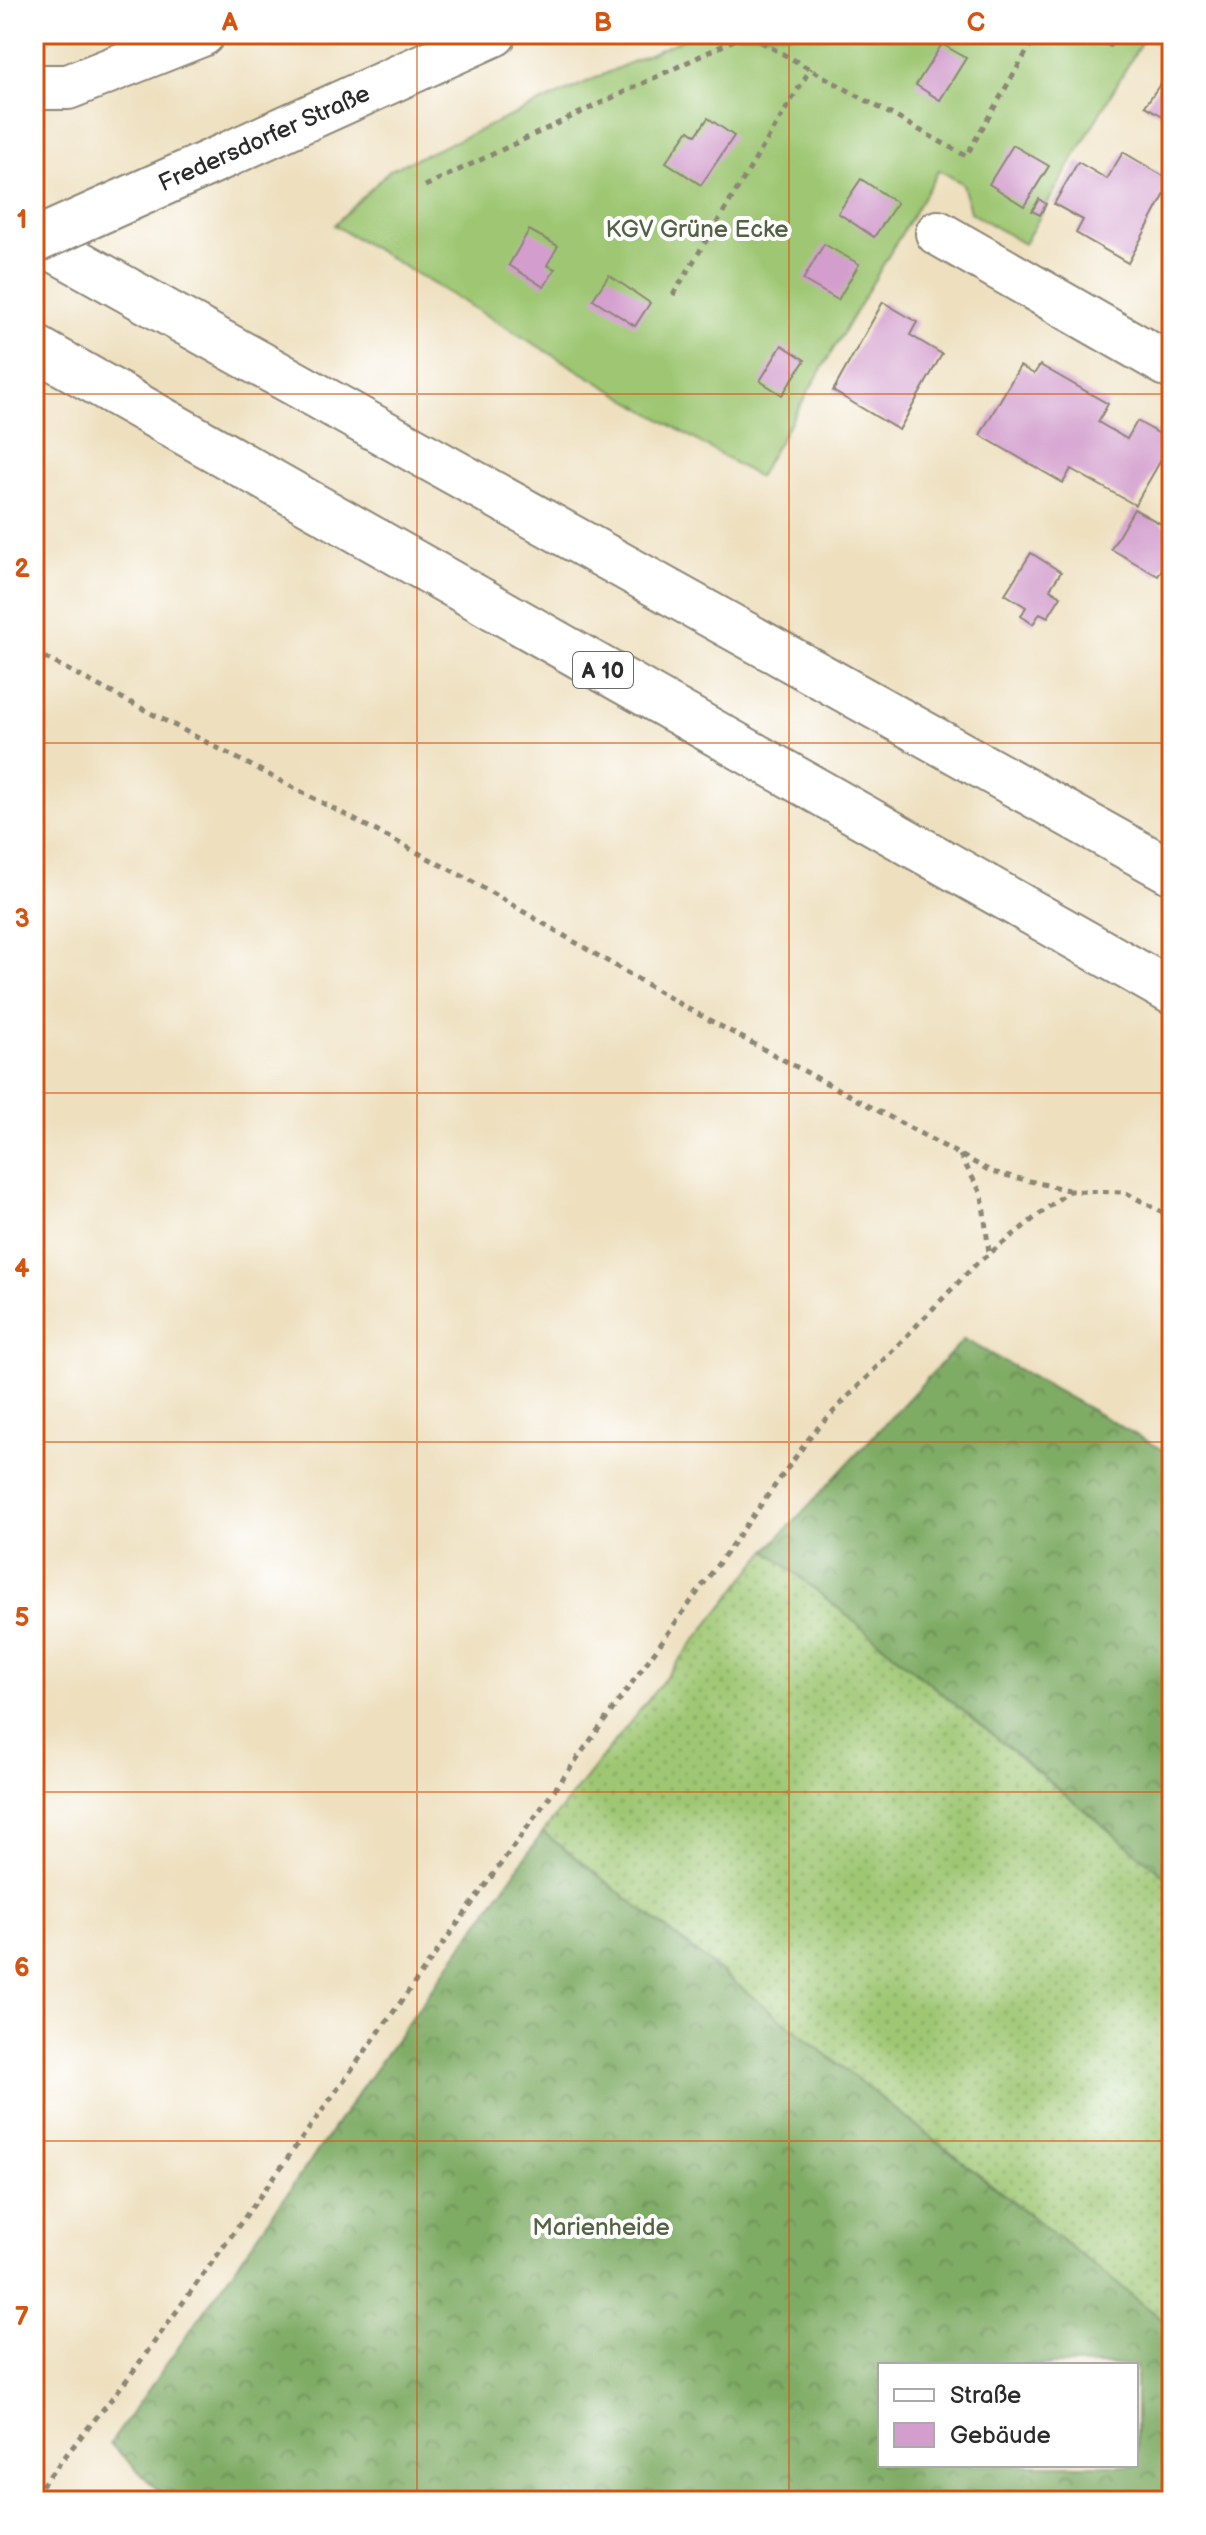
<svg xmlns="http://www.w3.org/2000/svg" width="1206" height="2535" font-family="'Balsamiq Sans',sans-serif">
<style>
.grass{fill:url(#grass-dots);stroke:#65794f;stroke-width:2}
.forest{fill:url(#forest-crowns);stroke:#556c48;stroke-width:2;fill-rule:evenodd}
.garden{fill:#9fc773;stroke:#65794f;stroke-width:2}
.building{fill:#d39ecd}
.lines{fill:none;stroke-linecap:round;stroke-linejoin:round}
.minor-casing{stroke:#8c8675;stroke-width:48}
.tertiary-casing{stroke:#8c8675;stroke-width:48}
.motorway-casing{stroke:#8c8675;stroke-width:48}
.path{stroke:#8c8675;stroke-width:5;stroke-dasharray:6 6;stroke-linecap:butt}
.minor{stroke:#fff;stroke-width:44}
.tertiary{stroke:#fff;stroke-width:44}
.motorway{stroke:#fff;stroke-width:44}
.tertiary-bridge-casing{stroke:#8c8675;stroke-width:48;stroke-linecap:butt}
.tertiary-bridge{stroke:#fff;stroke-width:44}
.grid{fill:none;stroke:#d5540f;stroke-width:2;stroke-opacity:0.55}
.labels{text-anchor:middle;stroke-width:8;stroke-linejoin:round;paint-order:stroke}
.shield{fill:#fff;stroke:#6b6b6b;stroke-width:2}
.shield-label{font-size:22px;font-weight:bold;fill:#2b2b2b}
.street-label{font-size:24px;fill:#2b2b2b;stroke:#fff}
.park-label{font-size:24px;fill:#546244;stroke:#fff}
.neatline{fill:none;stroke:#d5540f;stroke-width:3}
.grid-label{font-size:26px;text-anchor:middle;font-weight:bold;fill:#d5540f}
</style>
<defs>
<pattern id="grass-dots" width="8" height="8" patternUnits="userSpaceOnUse" patternTransform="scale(2)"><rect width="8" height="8" fill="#9fc773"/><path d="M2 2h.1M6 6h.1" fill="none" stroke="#82a25f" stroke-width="1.8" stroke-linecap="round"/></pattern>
<pattern id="forest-crowns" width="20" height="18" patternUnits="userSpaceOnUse" patternTransform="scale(2)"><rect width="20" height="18" fill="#7fac65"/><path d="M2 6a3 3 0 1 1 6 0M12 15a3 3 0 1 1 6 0" fill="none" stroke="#688c53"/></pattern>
</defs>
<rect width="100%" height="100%" fill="#fff"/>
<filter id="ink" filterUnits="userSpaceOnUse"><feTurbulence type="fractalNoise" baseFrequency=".0125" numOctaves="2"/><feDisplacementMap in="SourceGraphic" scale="16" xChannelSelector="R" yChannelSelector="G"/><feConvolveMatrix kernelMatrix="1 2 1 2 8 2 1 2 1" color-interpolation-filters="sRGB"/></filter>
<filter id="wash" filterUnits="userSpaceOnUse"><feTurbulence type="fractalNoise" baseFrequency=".006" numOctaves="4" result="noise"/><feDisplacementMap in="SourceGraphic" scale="32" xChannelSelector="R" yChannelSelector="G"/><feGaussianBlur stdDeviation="1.8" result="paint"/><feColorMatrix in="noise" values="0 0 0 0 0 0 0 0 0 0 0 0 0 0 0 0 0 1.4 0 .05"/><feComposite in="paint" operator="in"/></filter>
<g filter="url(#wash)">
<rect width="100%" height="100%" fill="#eee0bf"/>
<!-- grass -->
<path class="grass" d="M767,1550L1172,1882V2327L543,1832Z"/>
<!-- forest -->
<g class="forest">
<path d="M964,1339L1172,1455V1882L767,1550Z"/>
<path d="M543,1832L1172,2327V2501H169L110,2444ZM880,2365H1136V2465H880Z"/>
</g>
<!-- garden -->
<path class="garden" d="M694,34H1146L1024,244L970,212L963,184L939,170L758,477L334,225L390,170Z"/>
<g id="blocks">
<!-- building -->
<g class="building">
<path d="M1088,34H1118L1110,47Z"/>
<path d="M942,44L966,58L940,100L916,85Z"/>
<path d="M1172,67V121L1145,106Z"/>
<path d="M708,118L734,136L701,185L666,162L689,130L696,135Z"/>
<path d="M1013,145L1049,166L1024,206L989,184Z"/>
<path d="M1123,152L1172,181L1128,263L1076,233L1083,220L1054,204L1078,162L1107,179Z"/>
<path d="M861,179L897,203L874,237L838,213Z"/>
<path d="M1039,199L1046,204L1040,215L1032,211Z"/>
<path d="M529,230L558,246L547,265L555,269L544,287L509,265Z"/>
<path d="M824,244L859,264L838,300L803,280Z"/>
<path d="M609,275L650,303L635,326L593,299Z"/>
<path d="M883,302L917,322L910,335L942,354L899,430L833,391Z"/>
<path d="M782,345L805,360L782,395L760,381Z"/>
<path d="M1040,365L1108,404L1098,422L1127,439L1137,421L1172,441L1135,505L1071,469L1063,483L980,435L1020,366L1034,374Z"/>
<path d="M1134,509L1172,530V552L1158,576L1111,549Z"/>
<path d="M1031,553L1061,572L1050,589L1061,596L1048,617L1040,613L1033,624L1021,616L1026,607L1005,594Z"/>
</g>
</g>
</g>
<g filter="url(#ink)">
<use href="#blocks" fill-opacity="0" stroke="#8c8675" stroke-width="2"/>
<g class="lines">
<defs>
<g id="minor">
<path d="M34,87H68L202,34"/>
<path d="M938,233L1172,367"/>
</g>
<path id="tertiary" d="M231,153L494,34"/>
<g id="motorway">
<path d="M34,238L1172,872"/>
<path d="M34,347L1172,992"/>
</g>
</defs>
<!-- minor casing -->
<use href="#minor" class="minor-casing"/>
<!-- tertiary casing -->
<use href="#tertiary" class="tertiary-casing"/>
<!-- motorway casing -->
<use href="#motorway" class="motorway-casing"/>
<!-- path -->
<g class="path">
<path d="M425,186L747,34L966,156L1037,34"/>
<path d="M673,295L811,68"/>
<path d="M34,652L468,879L685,1007L992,1172L1068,1190"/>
<path d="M960,1155L982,1195L989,1253"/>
<path d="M34,2495L129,2377L813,1433L976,1264L1069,1191L1124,1192L1172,1217"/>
</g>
<!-- minor -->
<use href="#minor" class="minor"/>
<!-- tertiary -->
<use href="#tertiary" class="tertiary"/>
<!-- motorway -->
<use href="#motorway" class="motorway"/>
<defs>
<path id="tertiary-bridge" d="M34,241L231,153"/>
</defs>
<!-- tertiary-bridge casing -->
<use href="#tertiary-bridge" class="tertiary-bridge-casing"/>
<!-- tertiary-bridge -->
<use href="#tertiary-bridge" class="tertiary-bridge"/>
</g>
</g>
<!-- grid -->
<path class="grid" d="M417,34V2501M789,34V2501M34,394H1172M34,743H1172M34,1093H1172M34,1442H1172M34,1792H1172M34,2141H1172"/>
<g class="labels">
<!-- shield labels -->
<rect class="shield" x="573" y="652" width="60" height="36" rx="6"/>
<g class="shield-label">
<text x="603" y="678">A 10</text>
</g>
<!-- street labels -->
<g class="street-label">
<text transform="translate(264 138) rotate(-24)" y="8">Fredersdorfer Straße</text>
</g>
<!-- park labels -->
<g class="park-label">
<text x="697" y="237">KGV Grüne Ecke</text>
<text x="601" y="2235">Marienheide</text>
</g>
</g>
<!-- margin -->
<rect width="1206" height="2535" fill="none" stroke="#fff" stroke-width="88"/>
<!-- legend -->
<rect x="878" y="2363" width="260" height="104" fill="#ffffff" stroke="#aaaaaa" stroke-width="2"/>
<rect x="894" y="2389" width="40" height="12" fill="#ffffff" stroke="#aaaaaa" stroke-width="2"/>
<text x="950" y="2403" font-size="24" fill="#2b2b2b">Straße</text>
<rect x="894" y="2423" width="40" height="24" fill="#d39ecd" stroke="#aaaaaa" stroke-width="2"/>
<text x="950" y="2443" font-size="24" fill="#2b2b2b">Gebäude</text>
<rect x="44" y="44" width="1118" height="2447" class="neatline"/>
<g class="grid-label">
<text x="230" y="31">A</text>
<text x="603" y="31">B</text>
<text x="976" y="31">C</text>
<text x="22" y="228">1</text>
<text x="22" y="577">2</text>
<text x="22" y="927">3</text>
<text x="22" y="1277">4</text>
<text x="22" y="1626">5</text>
<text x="22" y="1976">6</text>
<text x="22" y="2325">7</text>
</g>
</svg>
